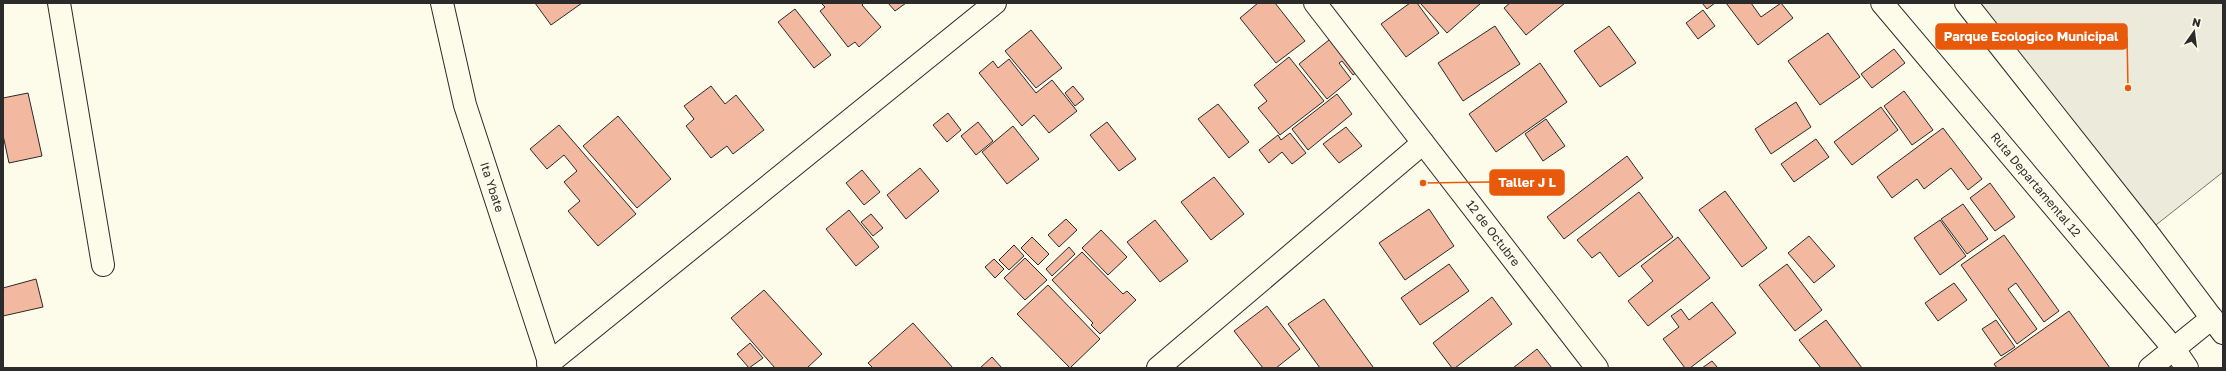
<svg xmlns="http://www.w3.org/2000/svg" width="2226" height="371" font-family="'Golos Text',sans-serif">
<style>
.green{fill:#ecebdb;stroke:#74746e}
.building{fill:#f2b8a0;stroke:#2b2b2b}
.lines{fill:none;stroke-linecap:round;stroke-linejoin:round}
.minor-casing{stroke:#2b2b2b;stroke-width:24}
.major-casing{stroke:#2b2b2b;stroke-width:24}
.minor{stroke:#fdfbea;stroke-width:22}
.major{stroke:#fdfbea;stroke-width:22}
.labels{text-anchor:middle;stroke-width:3;stroke-linejoin:round;paint-order:stroke}
.street-label{font-size:12px;fill:#2b2b2b;stroke:#fdfbea}
.leader{fill:none;stroke:#e8590c;stroke-width:1.5}
.callout-dot{fill:#e8590c;stroke:#fdfbea;stroke-width:1.5}
.callout{fill:#e8590c;stroke:#e8590c;stroke-width:1.5}
.callout-label{font-size:13px;text-anchor:middle;font-weight:bold;fill:#fff}
</style>
<rect width="100%" height="100%" fill="#fdfbea"/>
<!-- green -->
<path class="green" d="M1966,3H2223V172L2147,232Z"/>
<!-- building -->
<g class="building">
<path d="M535,3H582L551,25Z"/>
<path d="M821,3H864L862,5L881,27L859,47L855,42L848,47L820,11L825,7Z"/>
<path d="M888,3H906L895,11Z"/>
<path d="M1258,3H1275L1305,41L1276,63L1240,18Z"/>
<path d="M1410,3H1417L1439,33L1406,57L1381,24Z"/>
<path d="M1422,3H1481L1447,33L1421,4Z"/>
<path d="M1510,3H1565L1526,35L1504,8Z"/>
<path d="M1702,3H1715L1707,9Z"/>
<path d="M1726,3H1751L1761,17L1781,3L1793,18L1758,45Z"/>
<path d="M795,9L831,55L814,68L778,22Z"/>
<path d="M1703,10L1715,26L1698,39L1686,23Z"/>
<path d="M1495,26L1520,64L1463,101L1438,63Z"/>
<path d="M1609,26L1636,63L1600,87L1574,51Z"/>
<path d="M1031,30L1062,68L1036,88L1005,51Z"/>
<path d="M1828,33L1860,77L1820,105L1788,61Z"/>
<path d="M1334,36L1361,69L1353,75L1342,61L1339,63L1351,79L1327,99L1299,64Z"/>
<path d="M1894,49L1905,63L1872,88L1861,74Z"/>
<path d="M1289,57L1324,101L1280,135L1258,108L1267,101L1254,85Z"/>
<path d="M1009,59L1036,93L1052,80L1077,111L1049,133L1034,115L1022,126L979,73L993,61L998,68Z"/>
<path d="M1540,63L1567,102L1496,152L1469,114Z"/>
<path d="M711,86L725,104L736,95L764,130L733,154L727,146L711,158L686,126L694,119L684,106Z"/>
<path d="M1073,86L1084,99L1075,106L1065,93Z"/>
<path d="M1904,91L1933,130L1912,145L1884,106Z"/>
<path d="M28,93L42,156L9,163L3,135V98Z"/>
<path d="M1337,94L1352,114L1308,150L1292,129Z"/>
<path d="M1796,102L1811,127L1771,154L1755,129Z"/>
<path d="M1218,104L1249,142L1229,158L1198,119Z"/>
<path d="M1881,107L1898,130L1852,165L1834,142Z"/>
<path d="M948,113L961,130L947,142L933,125Z"/>
<path d="M618,116L671,179L637,208L583,146Z"/>
<path d="M1546,119L1565,146L1543,161L1525,134Z"/>
<path d="M978,122L993,141L976,155L961,136Z"/>
<path d="M1107,122L1136,159L1119,171L1090,135Z"/>
<path d="M559,125L636,214L598,246L568,211L580,201L564,182L577,171L564,155L547,169L530,149Z"/>
<path d="M1013,126L1039,159L1007,184L982,152Z"/>
<path d="M1346,127L1362,146L1339,163L1323,144Z"/>
<path d="M1943,128L1982,179L1968,190L1951,168L1924,189L1917,179L1892,198L1877,177Z"/>
<path d="M1290,133L1306,153L1292,164L1282,152L1269,163L1259,150L1278,135L1281,140Z"/>
<path d="M1816,139L1829,157L1794,182L1781,164Z"/>
<path d="M1627,156L1643,178L1564,239L1547,217Z"/>
<path d="M920,168L939,191L906,219L887,195Z"/>
<path d="M862,170L880,192L864,205L846,183Z"/>
<path d="M1214,177L1244,214L1211,240L1181,202Z"/>
<path d="M1990,183L2015,217L1995,231L1970,198Z"/>
<path d="M1725,191L1767,248L1742,267L1699,210Z"/>
<path d="M1639,192L1673,237L1619,277L1600,252L1592,258L1577,240Z"/>
<path d="M1963,204L1988,239L1967,254L1941,219Z"/>
<path d="M1429,209L1454,246L1405,280L1379,243Z"/>
<path d="M849,210L879,247L856,266L826,229Z"/>
<path d="M871,214L883,228L873,236L861,222Z"/>
<path d="M1066,219L1077,230L1059,247L1048,235Z"/>
<path d="M1155,220L1188,261L1160,282L1127,242Z"/>
<path d="M1940,220L1966,256L1940,275L1914,238Z"/>
<path d="M1101,230L1127,257L1108,275L1082,248Z"/>
<path d="M2004,235L2059,311L2044,322L2016,283L2008,289L2037,329L2017,344L1961,265Z"/>
<path d="M1809,236L1835,266L1814,283L1788,253Z"/>
<path d="M1032,237L1049,254L1038,265L1021,248Z"/>
<path d="M1678,237L1710,278L1648,326L1628,301L1653,281L1641,266Z"/>
<path d="M1014,245L1024,256L1009,270L999,260Z"/>
<path d="M1069,247L1075,254L1052,276L1046,269Z"/>
<path d="M1082,252L1123,294L1127,291L1136,300L1100,334L1091,325L1093,323L1052,280Z"/>
<path d="M1025,258L1047,280L1025,300L1004,278Z"/>
<path d="M994,259L1004,269L995,278L985,267Z"/>
<path d="M1449,264L1469,291L1420,325L1401,298Z"/>
<path d="M1787,264L1822,310L1795,331L1759,285Z"/>
<path d="M36,279L43,307L3,316V288Z"/>
<path d="M1954,283L1967,300L1938,321L1925,303Z"/>
<path d="M1048,285L1100,339L1070,368L1017,314Z"/>
<path d="M764,290L822,354L807,368H775L731,318Z"/>
<path d="M1492,297L1512,324L1455,368H1452L1433,343Z"/>
<path d="M1324,299L1373,367L1371,368H1320L1288,324Z"/>
<path d="M1712,302L1736,333L1690,368H1685L1663,339L1679,327L1671,316L1681,309L1689,320Z"/>
<path d="M1267,306L1300,349L1276,368H1263L1234,331Z"/>
<path d="M2069,311L2110,368H1997L1994,364Z"/>
<path d="M1826,320L1862,368H1821L1799,340Z"/>
<path d="M1996,320L2015,347L2001,356L1982,329Z"/>
<path d="M913,323L953,368H873L868,363Z"/>
<path d="M750,343L763,358L749,368L737,354Z"/>
<path d="M1537,349L1552,368H1513Z"/>
<path d="M992,357L1002,368H980Z"/>
<path d="M1712,361L1718,368H1702Z"/>
</g>
<g class="lines">
<defs>
<g id="minor">
<path d="M59,3L103,265"/>
<path id="s1" d="M442,3L465,105L551,368"/>
<path id="s2" d="M1315,3L1597,368"/>
<path d="M548,364L995,3"/>
<path d="M1158,368L1423,143"/>
<path d="M2150,368L2212,318"/>
</g>
<g id="major">
<path id="s3" d="M1882,3L2174,349L2187,368"/>
<path d="M1966,3L2147,232L2223,333"/>
</g>
</defs>
<!-- minor casing -->
<use href="#minor" class="minor-casing"/>
<!-- major casing -->
<use href="#major" class="major-casing"/>
<!-- minor -->
<use href="#minor" class="minor"/>
<!-- major -->
<use href="#major" class="major"/>
</g>
<g class="labels">
<!-- street labels -->
<g class="street-label">
<text dy="4" stroke="none"><textPath href="#s3" startOffset="238">Ruta Departamental 12</textPath></text>
<text dy="4" stroke="none"><textPath href="#s1" startOffset="191">Ita Ybate</textPath></text>
<text dy="4" stroke="none"><textPath href="#s2" startOffset="291">12 de Octubre</textPath></text>
</g>
</g>
<!-- callouts -->
<path class="leader" d="M2128 88L2127 37M1423 183L1490 182"/>
<g class="callout-dot">
<circle cx="2128" cy="88" r="4"/>
<circle cx="1423" cy="183" r="4"/>
</g>
<g class="callout">
<rect x="1936" y="24" width="191" height="25" rx="4"/>
<rect x="1490" y="170" width="74" height="25" rx="4"/>
</g>
<g class="callout-label">
<text x="2031" y="41">Parque Ecologico Municipal</text>
<text x="1527" y="187">Taller J L</text>
</g>
<!-- border -->
<rect width="2226" height="371" fill="none" stroke="#2b2b2b" stroke-width="8"/>
<!-- north arrow -->
<g transform="translate(2194 32) rotate(14)" stroke="#fdfbea" stroke-width="3" paint-order="stroke">
<path d="M0-3L7 15L0 10L-7 15Z" fill="#2b2b2b"/>
<text y="-6" font-size="11" font-weight="bold" text-anchor="middle" fill="#2b2b2b">N</text>
</g>
</svg>
